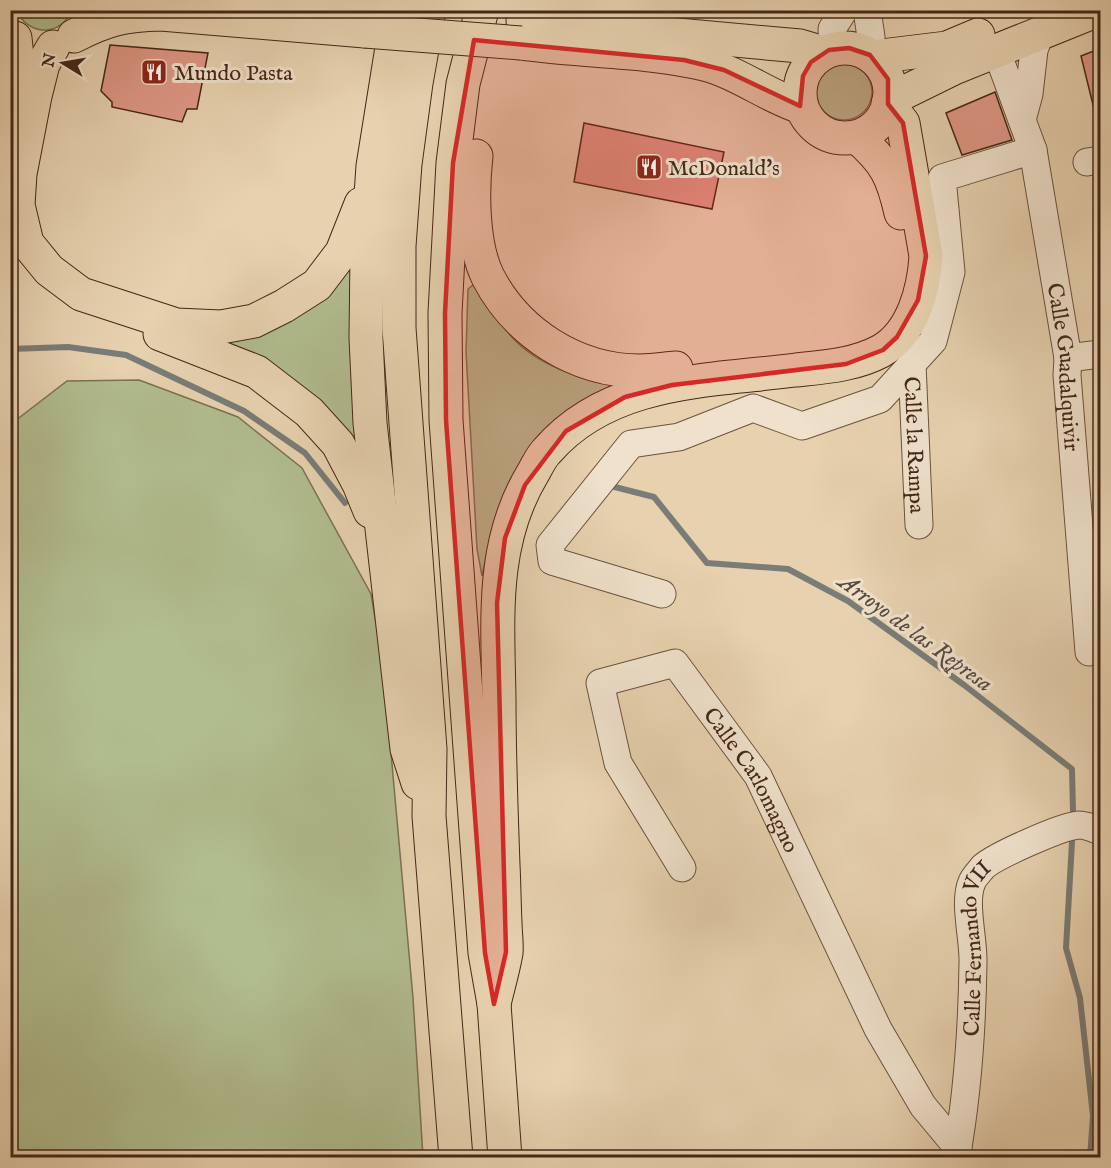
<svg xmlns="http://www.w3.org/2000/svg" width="1111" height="1168" font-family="'IM FELL English',serif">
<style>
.green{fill:#b1bd8f;stroke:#7a7253;stroke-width:1.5}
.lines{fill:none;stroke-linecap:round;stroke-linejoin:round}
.stream{stroke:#797c77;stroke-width:6}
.building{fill:#df9785;stroke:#442717;stroke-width:1.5}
.minor-casing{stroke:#6d523d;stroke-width:29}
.major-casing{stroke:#442717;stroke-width:35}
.highway-casing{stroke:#442717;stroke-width:35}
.minor{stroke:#efe1cb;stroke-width:27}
.major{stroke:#e7d1af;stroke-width:33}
.highway{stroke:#e7d1af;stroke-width:33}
.major-bridge-casing{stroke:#442717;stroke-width:35;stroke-linecap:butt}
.major-bridge{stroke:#e7d1af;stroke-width:33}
.marked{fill:#d62828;fill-opacity:0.2;stroke:#d62828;stroke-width:4.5;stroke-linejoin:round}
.labels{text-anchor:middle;stroke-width:6;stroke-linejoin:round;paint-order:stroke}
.poi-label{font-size:22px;fill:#442717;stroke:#efe1cb;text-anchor:start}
.street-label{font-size:22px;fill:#442717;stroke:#efe1cb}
.water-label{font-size:24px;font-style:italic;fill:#5a4a3f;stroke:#efe1cb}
</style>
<rect width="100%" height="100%" fill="#e7d1af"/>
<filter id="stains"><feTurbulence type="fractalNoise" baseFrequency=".00333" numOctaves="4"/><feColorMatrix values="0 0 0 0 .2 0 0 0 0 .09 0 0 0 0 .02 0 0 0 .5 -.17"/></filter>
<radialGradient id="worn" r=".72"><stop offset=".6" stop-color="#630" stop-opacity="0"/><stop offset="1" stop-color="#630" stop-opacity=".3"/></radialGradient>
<!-- green -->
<g class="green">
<path d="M17,11H71C61,37 28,36 17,11Z"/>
<circle cx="844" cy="92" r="28"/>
<path d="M355,256L358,456L214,345Z"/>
<path d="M473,285C481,291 484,299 489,307C496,318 504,328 512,337C537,366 586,381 622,386L489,544L482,576L477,549L466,352L468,289Z"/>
<path d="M139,380L238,417L302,468L371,594L383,664L413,998L423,1157L11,1158V424L67,381Z"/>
</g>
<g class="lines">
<!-- stream -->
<g class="stream">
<path d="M10,349L68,347L126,355L244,411L305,453L345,503"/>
<path d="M607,485L654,497L707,563L788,569L848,601L964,685L1072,769L1073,811"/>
<path d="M1072,842L1066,948L1080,998L1093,1116L1090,1158"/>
</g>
</g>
<!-- building -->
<g class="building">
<path d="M110,45L208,53L197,109H187L182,122L112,107V102L101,91Z"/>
<path d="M1101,48V113H1095L1081,56Z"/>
<path d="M995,92L1012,140L962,155L946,113Z"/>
<path d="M584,123L724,152L712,209L574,182Z"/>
</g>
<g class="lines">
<defs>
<g id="minor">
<path d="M867,10L871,37L870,55"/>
<path d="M833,49L832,29L844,10"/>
<path id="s1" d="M997,52L1033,150L1068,358L1067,375L1089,652"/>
<path d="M1022,120L1029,94L1034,50L1040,34"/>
<path d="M1087,162L1100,160"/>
<path d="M1068,358L1100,354"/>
<path id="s2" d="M912,364L919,525"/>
<path d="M662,594L552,561L550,545L631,444L679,437L753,408L802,426L880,399L933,341L951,272L942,178L1033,150"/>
<path id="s3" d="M682,868L618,763L600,683L675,663L758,776L878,1029L923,1106L958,1148"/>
<path id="s4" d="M956,1158C968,1093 972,1028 973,963C974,940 963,902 972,882C974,877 980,871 983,867C995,856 1062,826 1079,825C1086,825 1093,828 1100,831"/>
</g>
<g id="major">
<path d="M523,21L800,46L824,53"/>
<path d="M74,36C107,19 124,15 161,14L365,31"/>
<path d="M521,43C582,52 645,50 704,64C739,73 767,96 801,107"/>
<circle cx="845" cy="93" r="45"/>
<path d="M873,57L947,48L978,35"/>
<path d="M889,100L954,68L1098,10"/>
</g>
<g id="highway">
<path d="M398,10L373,166L367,253L366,338L370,423L407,749L418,783"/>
<path d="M429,10L416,83L405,164L399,246V328L430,749L429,816L456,1158"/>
<path d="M482,10L463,84L453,163L445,313L446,420L485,953L494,1004L505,1158"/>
<path d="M53,47L43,64L35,96L20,174L18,205L27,243L49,270L81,294L176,325L221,327L254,321L284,306L317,285L342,252L361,204"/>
<path d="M14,111L19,76L15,38"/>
<path d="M857,137C886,162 893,177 901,213"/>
<path d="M476,156C472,191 472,245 488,277C517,333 576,371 640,371C652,371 664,369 676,368"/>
<path d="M160,334L257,372L309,412L338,444L359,484L370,511"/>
<path d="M494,1004C498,987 503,970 506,953C507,944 505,932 505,922C504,903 504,884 503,865C501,810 499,755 499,700C498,620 490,544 533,473C537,466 541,457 547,451C609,379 709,381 796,370C825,367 855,365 881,351C913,333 924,289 926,256L903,123L888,104"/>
</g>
</defs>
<!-- minor casing -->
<use href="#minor" class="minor-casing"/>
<!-- major casing -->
<use href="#major" class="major-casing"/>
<!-- highway casing -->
<use href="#highway" class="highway-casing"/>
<!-- minor -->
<use href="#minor" class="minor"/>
<!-- major -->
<use href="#major" class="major"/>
<!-- highway -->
<use href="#highway" class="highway"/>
<defs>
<path id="major-bridge" d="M365,31L521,43"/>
</defs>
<!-- major-bridge casing -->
<use href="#major-bridge" class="major-bridge-casing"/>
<!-- major-bridge -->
<use href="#major-bridge" class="major-bridge"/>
</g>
<!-- marked area -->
<path class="marked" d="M474,40L684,60L724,70L800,106L803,76L811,62L829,50L849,48L870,55L888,79V104L903,123L926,256L918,300L897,337L883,350L846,364L672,385L625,397L566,431L525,485L505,538L497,603L506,952L494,1004L485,953L446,420L445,313L453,163Z"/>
<!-- icons -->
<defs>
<symbol id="restaurant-square" viewBox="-11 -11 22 22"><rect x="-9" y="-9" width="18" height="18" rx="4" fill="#8f2418" stroke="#efe1cb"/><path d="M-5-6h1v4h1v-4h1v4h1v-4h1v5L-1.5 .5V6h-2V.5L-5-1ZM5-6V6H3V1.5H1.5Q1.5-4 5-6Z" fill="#fff"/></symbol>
</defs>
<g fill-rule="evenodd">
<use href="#restaurant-square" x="139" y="57" width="30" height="30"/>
<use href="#restaurant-square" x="634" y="152" width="30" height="30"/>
</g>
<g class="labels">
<!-- poi labels -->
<g class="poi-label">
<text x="174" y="80">Mundo Pasta</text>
<text x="668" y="175">McDonald's</text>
</g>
<!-- street labels -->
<g class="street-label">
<text dy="8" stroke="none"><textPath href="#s1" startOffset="324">Calle Guadalquivir</textPath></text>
<text dy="8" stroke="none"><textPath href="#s2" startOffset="81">Calle la Rampa</textPath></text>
<text dy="8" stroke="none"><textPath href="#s3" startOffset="423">Calle Carlomagno</textPath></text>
<text dy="8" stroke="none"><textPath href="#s4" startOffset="212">Calle Fernando VII</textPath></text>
</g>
<!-- water labels -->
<g class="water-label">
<text transform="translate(916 632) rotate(36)" y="8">Arroyo de las Represa</text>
</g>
</g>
<!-- margin -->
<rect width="1111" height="1168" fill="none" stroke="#e7d1af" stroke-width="36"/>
<rect x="12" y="12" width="1087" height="1144" fill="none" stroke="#442717" stroke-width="3"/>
<rect x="18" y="18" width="1075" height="1132" fill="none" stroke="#442717" stroke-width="1.5"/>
<!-- north arrow -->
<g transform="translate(63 63) rotate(281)" stroke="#efe1cb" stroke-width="4.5" paint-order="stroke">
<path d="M0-4.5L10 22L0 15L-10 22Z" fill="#442717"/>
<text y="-9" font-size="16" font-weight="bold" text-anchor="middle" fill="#442717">N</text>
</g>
<rect width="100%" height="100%" filter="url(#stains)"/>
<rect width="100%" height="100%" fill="url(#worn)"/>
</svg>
